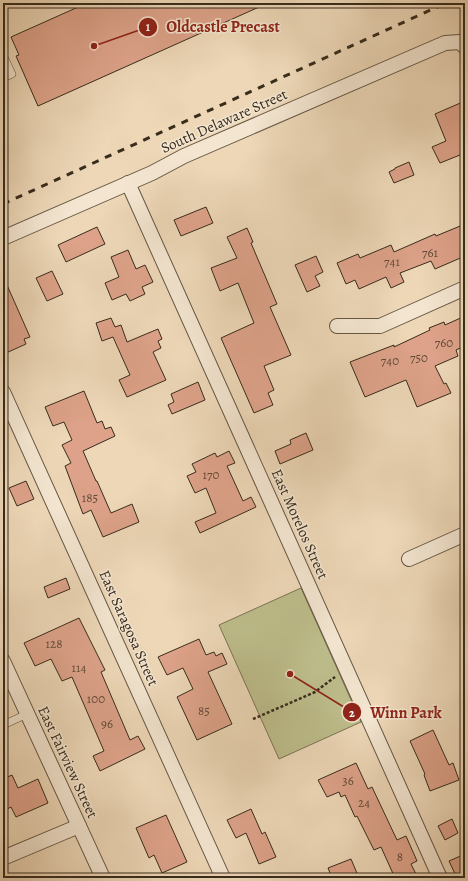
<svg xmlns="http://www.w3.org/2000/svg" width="468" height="881" font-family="Alegreya,serif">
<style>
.green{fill:#bdbd8b;stroke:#7a7454}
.building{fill:#dda289;stroke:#382c1c}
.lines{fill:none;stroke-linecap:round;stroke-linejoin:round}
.service-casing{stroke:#655743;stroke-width:8}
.minor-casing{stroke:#655743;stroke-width:16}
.path{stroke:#382c1c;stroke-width:2.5;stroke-dasharray:3 2;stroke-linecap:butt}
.service{stroke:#f3e5d0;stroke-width:7}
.minor{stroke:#f3e5d0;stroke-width:14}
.rail{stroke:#382c1c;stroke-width:3;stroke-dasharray:7 7;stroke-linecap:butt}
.labels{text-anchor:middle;stroke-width:3;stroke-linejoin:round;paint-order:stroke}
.number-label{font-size:13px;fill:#614a37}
.street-label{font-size:15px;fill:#382c1c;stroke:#f3e5d0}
.leader{fill:none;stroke:#8f2418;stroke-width:1.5}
.callout-dot{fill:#8f2418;stroke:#f3e5d0;stroke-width:1.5}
.mark-label{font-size:12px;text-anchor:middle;font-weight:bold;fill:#fff}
.callout-label{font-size:16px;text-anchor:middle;font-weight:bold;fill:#8f2418;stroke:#f3e5d0;stroke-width:3;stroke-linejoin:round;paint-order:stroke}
</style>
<rect width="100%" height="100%" fill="#edd7b7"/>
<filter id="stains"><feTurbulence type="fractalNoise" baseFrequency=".005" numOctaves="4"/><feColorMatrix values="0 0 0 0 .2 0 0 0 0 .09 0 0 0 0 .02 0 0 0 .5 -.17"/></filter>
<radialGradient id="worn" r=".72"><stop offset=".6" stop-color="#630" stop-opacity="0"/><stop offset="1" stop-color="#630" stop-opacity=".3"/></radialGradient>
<!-- green -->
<path class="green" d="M301,588L361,722L279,759L219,625Z"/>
<!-- building -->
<g class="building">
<path d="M87,3H268L38,106L16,56L19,55L11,37Z"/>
<path d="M465,101V153L440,163L432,147L446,141L435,114Z"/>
<path d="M409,162L414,175L394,183L389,172L395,169V168Z"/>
<path d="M206,207L213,223L181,236L174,220Z"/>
<path d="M465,224V256L435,269L431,261L400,273L404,282L391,288L386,277L359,289L355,280L346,284L337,263L358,254L360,258L391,245L394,252L435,234L436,236Z"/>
<path d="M97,227L105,244L66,262L58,245Z"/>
<path d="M247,228L253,242L251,243L277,304L270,307L291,355L264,366L274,390L268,393L273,405L254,413L221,338L254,323L238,283L220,291L211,268L237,258L227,237Z"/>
<path d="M128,250L136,269L145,265L153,282L142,287L145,294L130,301L126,294L112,300L105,283L119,277L111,257Z"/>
<path d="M316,256L323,272L315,276L320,286L307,292L295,265Z"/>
<path d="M52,271L63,294L47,301L36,278Z"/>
<path d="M3,276L30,337L24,339L26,344L6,353L3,347Z"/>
<path d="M465,316V346L456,350L458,356L435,366L444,384L446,383L451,393L417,407L406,380L365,397L350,362L394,345V347L430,330L429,328L444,322L445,325Z"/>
<path d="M111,318L115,327L121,325L127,342L158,329L162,339L158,341L161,348L153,352L166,380L127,397L119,380L130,375L113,337L102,341L96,323Z"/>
<path d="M198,382L205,400L172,414L168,405L174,402L171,394Z"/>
<path d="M84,391L97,423L102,421L105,429L111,427L115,436L83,451L96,481H97L111,513L132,504L139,522L103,537L91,510L83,514L65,466L71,463L62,445L72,440L64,422L53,426L45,407Z"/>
<path d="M306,433L313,450L280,464L275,451L291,444L290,440Z"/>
<path d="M229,451L235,463L227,466L243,501L251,497L256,507L200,533L195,522L216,513L206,488L195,493L187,476L196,472L192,464L215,453L217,457Z"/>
<path d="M26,481L34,499L17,506L9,488Z"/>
<path d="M66,578L70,589L48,598L44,587Z"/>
<path d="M79,618L105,670L101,672L130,740L138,736L145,749L100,771L93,756L104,751L72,677L62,681L51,659L35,666L24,643Z"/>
<path d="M199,639L206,655L214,652L216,656L222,653L227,664L208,672L232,724L197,740L177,697L193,689L183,668L167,675L158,657Z"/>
<path d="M433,730L449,765L453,763L459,780L430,791L424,775L425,774L410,741Z"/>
<path d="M356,763L368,789L372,787L397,840L406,836L417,861L411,864L418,878H395L381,847L374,850L357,816L355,817L345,795L341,797L339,792L327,797L318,780Z"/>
<path d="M12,775L18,788L38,779L48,803L16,817L11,807L3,811V779Z"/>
<path d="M251,809L262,834L265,832L276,857L259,864L246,833L236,838L227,820Z"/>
<path d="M166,815L187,862L162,873L154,855L149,858L136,828Z"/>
<path d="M452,819L458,833L445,840L438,826Z"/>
<path d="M465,854V878H457L449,861Z"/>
<path d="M351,859L359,878H332L328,868Z"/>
</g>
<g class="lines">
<defs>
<g id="service">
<path d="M3,55L12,74L3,78"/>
<path d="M3,725L27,714"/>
</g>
<g id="minor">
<path d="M128,183L440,878"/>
<path d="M3,238L152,173L184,156L445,43L460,42L465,47"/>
<path d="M337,326H380L465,288"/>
<path d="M3,392L223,878"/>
<path d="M409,559L465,534"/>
<path d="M3,661L103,878"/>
<path d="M3,858L79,826"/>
</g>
</defs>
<!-- service casing -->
<use href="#service" class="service-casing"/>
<!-- minor casing -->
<use href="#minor" class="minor-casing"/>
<!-- path -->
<path class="path" d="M253,719L315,692L335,677"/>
<!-- service -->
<use href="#service" class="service"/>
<!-- minor -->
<use href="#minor" class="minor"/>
<!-- rail -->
<path class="rail" d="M3,204L446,3"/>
</g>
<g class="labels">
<!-- number labels -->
<g class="number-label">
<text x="430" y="257">761</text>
<text x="392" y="266">741</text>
<text x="444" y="347">760</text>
<text x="419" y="362">750</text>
<text x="390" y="365">740</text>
<text x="211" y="479">170</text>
<text x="90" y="502">185</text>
<text x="54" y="648">128</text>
<text x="79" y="672">114</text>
<text x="96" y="703">100</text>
<text x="204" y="715">85</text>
<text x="107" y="728">96</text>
<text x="348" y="785">36</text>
<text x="364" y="807">24</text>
<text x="400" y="861">8</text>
</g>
<!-- street labels -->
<g class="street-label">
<text transform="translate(224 121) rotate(-24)" y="5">South Delaware Street</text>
<text transform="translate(300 524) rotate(66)" y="5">East Morelos Street</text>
<text transform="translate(129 628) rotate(66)" y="5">East Saragosa Street</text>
<text transform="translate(68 762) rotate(65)" y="5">East Fairview Street</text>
</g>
</g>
<!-- callouts -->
<path class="leader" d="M94 46L148 27M290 674L352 712"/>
<g class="callout-dot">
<circle cx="94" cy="46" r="4"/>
<circle cx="290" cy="674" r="4"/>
<circle cx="148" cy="27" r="10"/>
<circle cx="352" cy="712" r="10"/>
</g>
<g class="mark-label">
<text x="148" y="31">1</text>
<text x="352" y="717">2</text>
</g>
<g class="callout-label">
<text x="223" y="32">Oldcastle Precast</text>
<text x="406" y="718">Winn Park</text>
</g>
<!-- margin -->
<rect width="468" height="881" fill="none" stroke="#edd7b7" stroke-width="16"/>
<rect x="4" y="4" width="460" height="873" fill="none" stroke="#382c1c" stroke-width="2"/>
<rect x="8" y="8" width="452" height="865" fill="none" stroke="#382c1c"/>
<rect width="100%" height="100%" filter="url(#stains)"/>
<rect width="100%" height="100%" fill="url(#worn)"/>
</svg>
